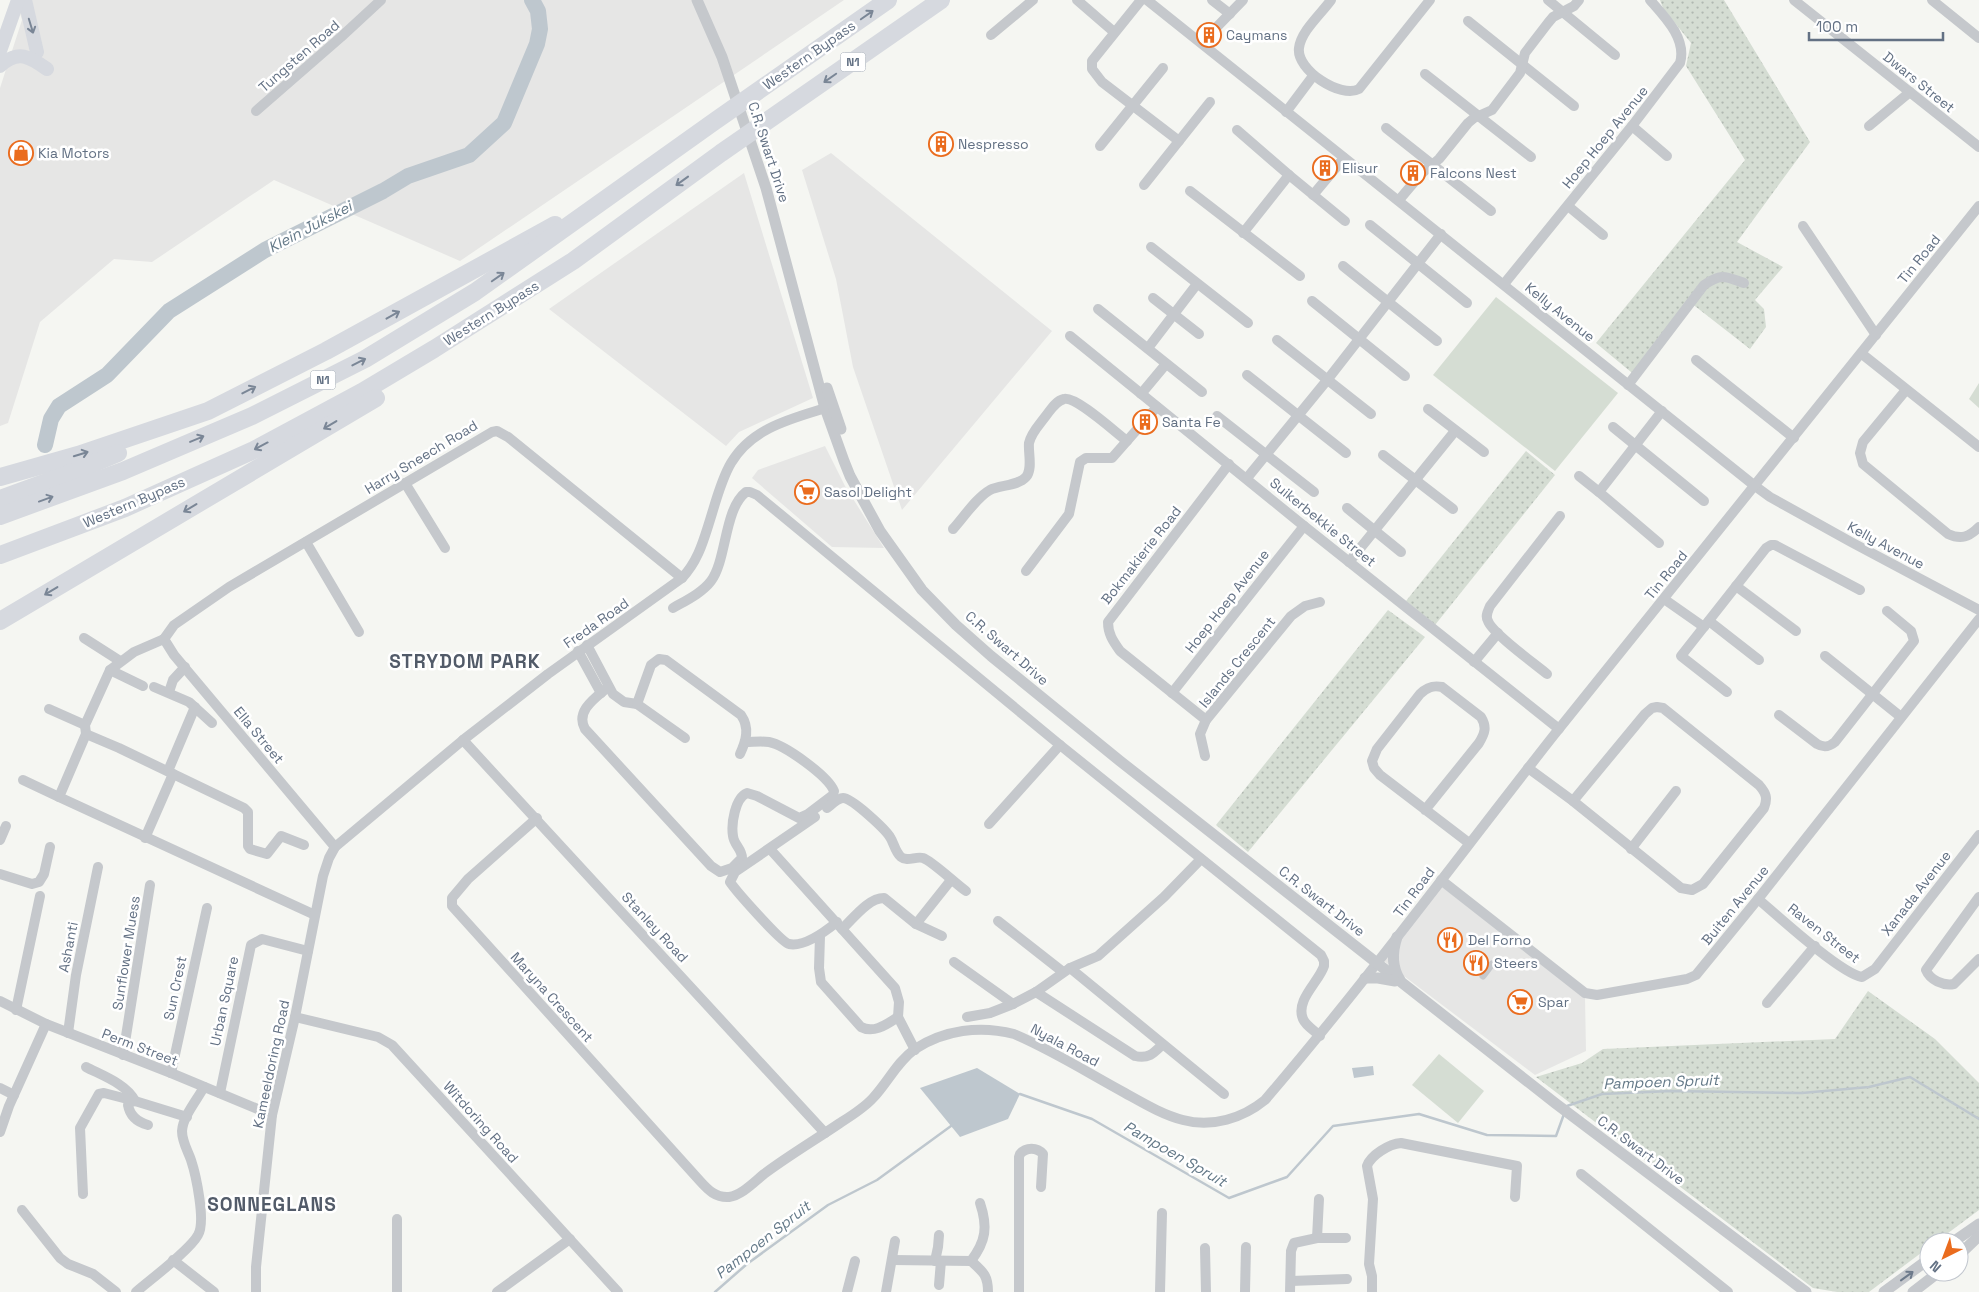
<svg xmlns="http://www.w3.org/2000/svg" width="1979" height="1292" font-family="'Space Grotesk',sans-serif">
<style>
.built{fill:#e6e6e5}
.grass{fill:url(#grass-dots)}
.park{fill:#d5ddd3}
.water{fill:#bec7ce}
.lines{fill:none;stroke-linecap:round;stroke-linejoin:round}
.stream{stroke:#bec7ce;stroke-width:2.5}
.river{stroke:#bec7ce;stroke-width:16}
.pedestrian{stroke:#c5c8cc;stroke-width:7}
.minor{stroke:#c5c8cc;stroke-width:10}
.tertiary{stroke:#c5c8cc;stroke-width:11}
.secondary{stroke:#d6d9df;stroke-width:14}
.motorway{stroke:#d6d9df;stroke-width:18}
.oneway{stroke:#7a8696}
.oneway2{stroke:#6d7a8b}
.labels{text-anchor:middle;stroke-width:5;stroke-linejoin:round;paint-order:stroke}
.shield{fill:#fff;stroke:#929ca9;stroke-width:1}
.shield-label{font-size:12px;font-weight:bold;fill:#637184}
.poi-label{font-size:14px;fill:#637184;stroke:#fff;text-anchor:start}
.street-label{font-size:14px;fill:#637184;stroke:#fff}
.water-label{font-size:15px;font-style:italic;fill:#647988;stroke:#fff}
.district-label{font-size:19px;font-weight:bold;letter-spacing:1px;fill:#525b69;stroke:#fff}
</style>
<defs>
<pattern id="grass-dots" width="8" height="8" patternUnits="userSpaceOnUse" patternTransform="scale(1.25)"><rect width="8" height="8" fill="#d5ddd3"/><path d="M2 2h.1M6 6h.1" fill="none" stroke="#b0b8b1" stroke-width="1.8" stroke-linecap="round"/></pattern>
</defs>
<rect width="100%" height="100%" fill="#f5f6f2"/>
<!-- built -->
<g class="built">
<path d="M16,0H844L460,261L274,180L152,262L114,259L40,322L8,423L0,426V88L22,20Z"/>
<path d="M831,153L1052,331L902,510L853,367L836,279L802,170Z"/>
<path d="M744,173L813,398L739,432L726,446L549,309Z"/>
<path d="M825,446L845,486L884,548L832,547L752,478L758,470Z"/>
<path d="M1441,886L1585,997L1586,1051L1535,1075L1384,961Z"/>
</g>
<!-- grass -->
<g class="grass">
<path d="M1660,0H1724L1810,142L1737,242L1783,267L1755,300L1764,309L1766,327L1750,349L1691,303L1637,377L1596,343L1745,160L1686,66L1691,43L1663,8Z"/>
<path d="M1526,451L1555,475L1435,625L1406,601Z"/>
<path d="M1388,610L1425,637L1248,852L1216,825Z"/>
<path d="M1868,991L1935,1039L1979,1083V1210L1936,1242H1929V1247L1869,1292H1837L1813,1288L1536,1077L1582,1063L1603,1049L1835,1039Z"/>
</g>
<!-- park -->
<g class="park">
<path d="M1496,297L1618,393L1555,471L1433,375Z"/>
<path d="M1979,383V408L1969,399Z"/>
<path d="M1439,1054L1484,1091L1458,1123L1412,1085Z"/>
</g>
<!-- water -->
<g class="water">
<path d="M1373,1066L1374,1075L1354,1078L1352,1068Z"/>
<path d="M977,1068L1020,1094L1008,1119L960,1137L920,1088Z"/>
</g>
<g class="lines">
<!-- stream -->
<g class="stream">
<path d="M1020,1094L1092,1119L1229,1198L1287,1177L1333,1126L1419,1114L1487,1135L1556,1136L1564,1114"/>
<path d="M1567,1106L1602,1094L1671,1091L1802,1093L1869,1087L1910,1077L1979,1119"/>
<path d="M715,1292L747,1264L828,1205L877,1180L951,1126"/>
</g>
<!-- river -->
<path class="river" d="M45,445L51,419L59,406L107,375L169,311L265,250L383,191L408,176L469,155L504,123L537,44L540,29L538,11L532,0"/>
<!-- pedestrian -->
<path class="pedestrian" d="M1483,976L1492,964"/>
<!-- minor -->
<g class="minor">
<path d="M1077,0L1114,32"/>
<path d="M1141,0L1092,61V69L1102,82L1179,141"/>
<path d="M1147,0L1755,486L1770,497L1851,542L1979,610"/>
<path d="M1212,0L1230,14"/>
<path d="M1331,0C1321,14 1301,31 1299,48C1296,70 1341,99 1359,89L1430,0"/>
<path d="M1548,0L1615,55"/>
<path d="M1794,0L1979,147"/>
<path d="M1932,0L1979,38"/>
<path d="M1468,21L1574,106"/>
<path d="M1211,33L1243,0"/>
<path d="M991,35L1033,0"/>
<path d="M1425,74L1531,157"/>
<path d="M256,111L341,37L381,0"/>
<path d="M1286,112L1313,76"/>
<path d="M1632,126L1667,156"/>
<path d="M1869,126L1910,92"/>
<path d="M1386,128L1491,211"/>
<path d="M1237,130L1289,175L1345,221"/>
<path d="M1100,146L1163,68"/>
<path d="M1144,185L1210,102"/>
<path d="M1190,191L1300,276"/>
<path d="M1313,195L1344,158"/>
<path d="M1399,200L1421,174L1439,159L1468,123L1474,118L1492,110L1520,73L1525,53L1548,23L1553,17L1574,6L1579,0"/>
<path d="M1568,206L1603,235"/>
<path d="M1370,225L1467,303"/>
<path d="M1803,226L1876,335"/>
<path d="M1243,233L1289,175"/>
<path d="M1151,247L1248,323"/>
<path d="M1343,266L1437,341"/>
<path d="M1504,284L1632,126L1680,63C1687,39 1665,17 1650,0"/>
<path d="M1153,298L1199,334"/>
<path d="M1312,301L1405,376"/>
<path d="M1098,309L1202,392"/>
<path d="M1070,336L1304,526L1559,729"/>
<path d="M1277,340L1371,414"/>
<path d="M1148,348L1197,284"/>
<path d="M1862,354L1979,447"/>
<path d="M1696,360L1794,438"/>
<path d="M1247,375L1346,453"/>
<path d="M1628,385L1704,285C1721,273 1725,276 1744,283"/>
<path d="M1906,390L1863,442L1860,453L1863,464L1948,534C1961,540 1969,537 1979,527"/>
<path d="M1141,394L1166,364"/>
<path d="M1428,409L1484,452"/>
<path d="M1217,416L1314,492"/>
<path d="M1147,418L1157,407"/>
<path d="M1613,427L1704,501"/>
<path d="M1383,455L1453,509"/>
<path d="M1579,476L1599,492"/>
<path d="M1247,478L1328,379L1441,234"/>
<path d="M405,483L445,548"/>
<path d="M1347,508L1401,552"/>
<path d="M953,529C964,517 976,498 990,490C1000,485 1018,486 1026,477C1033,469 1028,453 1029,443C1031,433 1039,425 1045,417C1050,411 1055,401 1064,399C1076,396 1116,433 1127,441"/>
<path d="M306,542L359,632"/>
<path d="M1659,543L1599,492L1662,411"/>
<path d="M1349,562L1455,431"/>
<path d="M1026,571L1069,514L1080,462L1086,458H1112L1141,425"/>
<path d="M1736,586L1796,631"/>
<path d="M1664,599L1704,627"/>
<path d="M673,608C685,601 702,593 711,581C727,559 724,509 746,492H750L757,495L1060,745L1321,955L1324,961V966C1319,982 1295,1000 1303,1019C1306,1026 1315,1031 1320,1036"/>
<path d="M1709,621L1759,660"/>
<path d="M84,638L120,661"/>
<path d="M164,639L174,625L229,587L492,432L497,431L508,437L682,578"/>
<path d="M164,639L134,652L110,670L85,725L86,734L59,797L315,915"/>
<path d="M164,639L174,655L335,847"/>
<path d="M587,645L613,694L624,702L637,704L685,738"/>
<path d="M578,651L601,693"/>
<path d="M1825,656L1901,717"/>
<path d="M1474,662L1498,633"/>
<path d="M110,670L143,686"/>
<path d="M1547,674C1535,664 1492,633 1488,621C1485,616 1488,611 1490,606L1560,516"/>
<path d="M154,687L189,702L212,723"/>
<path d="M608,687C595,698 575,711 585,729L711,866L720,872L732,868L742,858C742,849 734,845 733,836C731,824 735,798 747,793L757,796L799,818L808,814L833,795L834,791C828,776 785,745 769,742C761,741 753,742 745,742"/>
<path d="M169,692L173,680L185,667"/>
<path d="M1727,692L1681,656L1766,548L1771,545H1775L1860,590"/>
<path d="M1172,693L1304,526"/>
<path d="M637,704L651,665L659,659L666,660L741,715C750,728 746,741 740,754"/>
<path d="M1657,707L1663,708L1759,785C1766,793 1768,798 1764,808L1703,884L1692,890L1681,888L1573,801L1645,714L1652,708Z"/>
<path d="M49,709L85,725"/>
<path d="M1779,715L1817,744C1824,748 1829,747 1835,742L1914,641L1911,631L1887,611"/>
<path d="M1206,720L1120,651C1113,641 1108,634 1108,622L1229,464"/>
<path d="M86,734L119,748L244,808L248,812V846L250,849L267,854L281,836L304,845"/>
<path d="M463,740L825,1133"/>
<path d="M1205,756L1200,734L1206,720L1291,616L1305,606L1320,602"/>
<path d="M1528,768L1573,801"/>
<path d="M168,771L195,707"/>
<path d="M23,780L59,797"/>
<path d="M827,808C831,805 838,798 843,798C852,798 885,829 890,837C894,843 895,852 901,857C907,862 916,856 923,858C932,861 956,884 966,891"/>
<path d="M1425,810L1479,743C1485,733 1487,727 1481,717L1442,687C1433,685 1427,687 1420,694L1377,749L1372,761L1374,768L1380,775L1469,843"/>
<path d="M815,817L735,872L730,882C736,891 781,942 789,944C804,947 826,931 837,922"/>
<path d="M537,818L468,879L452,898V906L700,1181C708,1190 716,1198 729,1197C742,1195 754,1182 764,1174C788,1156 815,1140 840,1123C851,1116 864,1108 873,1098C888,1082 897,1062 915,1049C944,1030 980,1025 1014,1034C1052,1050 1088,1073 1125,1093C1143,1103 1163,1115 1183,1120C1212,1128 1243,1118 1265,1100C1366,982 1458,857 1554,735C1695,558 1838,383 1979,206"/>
<path d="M989,824L1060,745"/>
<path d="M145,838L173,774"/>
<path d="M0,840L6,826"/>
<path d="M770,849L895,988L899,1002L898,1017L915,1050"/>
<path d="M1631,849L1676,791"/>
<path d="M0,874L32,884L39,882L44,874L50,847"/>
<path d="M1441,880L1585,993L1597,995L1687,979L1696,975L1758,899L1979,619"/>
<path d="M1979,897L1926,970C1930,980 1943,986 1954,984L1979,959"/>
<path d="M1758,899C1778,916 1840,973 1862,977L1875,969L1979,835"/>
<path d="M998,921L1063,972"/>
<path d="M916,924L951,880"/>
<path d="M842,929C853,919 868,898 884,898L916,924L942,936"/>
<path d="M820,936L819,968L821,982L861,1027C874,1034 887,1024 898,1017"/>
<path d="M954,962L1013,1004"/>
<path d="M1070,968L1224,1094"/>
<path d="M1036,992L1135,1056C1148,1059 1153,1054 1162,1045"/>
<path d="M0,1001L46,1024L171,1073L272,1115"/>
<path d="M1767,1003L1815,946"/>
<path d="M16,1010L40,896"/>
<path d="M295,1017L378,1037L392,1045L618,1292"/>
<path d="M967,1017L990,1013L1013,1004L1036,992L1070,968L1098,956L1164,897L1201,859"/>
<path d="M68,1033L76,975L98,867"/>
<path d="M123,1055L150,885"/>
<path d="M86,1067C101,1075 127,1084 135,1101L130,1102L128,1105C130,1116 137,1122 148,1125"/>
<path d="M171,1073L207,908"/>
<path d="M0,1088L14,1095"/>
<path d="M220,1093L251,945L262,939L308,951"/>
<path d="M0,1132L9,1106L46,1024"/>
<path d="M1581,1174L1728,1292"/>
<path d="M83,1194L80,1128L99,1094L104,1093L135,1101L187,1117"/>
<path d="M22,1210L60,1258L68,1264L93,1274L116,1292"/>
<path d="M397,1219V1292"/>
<path d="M1317,1238L1319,1199"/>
<path d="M1205,1248L1206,1292"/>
<path d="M173,1260L214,1292"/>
<path d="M893,1260L971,1261C983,1272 988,1275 988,1292"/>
<path d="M935,1261L938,1247L939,1235"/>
<path d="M971,1261C986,1241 988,1227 980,1203"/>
<path d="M1291,1281L1347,1279"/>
<path d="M939,1285L941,1261"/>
<path d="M136,1292C151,1279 190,1250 198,1235C206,1222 196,1175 191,1160C188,1151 182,1142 182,1131C183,1116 197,1100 204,1087"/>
<path d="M256,1292V1267L272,1115L295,1017L323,876L329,858L335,847L463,740L548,674L682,578C698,561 703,542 710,520C716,501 721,480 731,463C753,426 795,418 832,406"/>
<path d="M497,1292L570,1239"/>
<path d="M847,1292L855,1261"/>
<path d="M886,1292L895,1241"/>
<path d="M1019,1292V1157L1020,1154C1026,1147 1037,1147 1043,1154L1041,1187"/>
<path d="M1160,1292L1162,1213"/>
<path d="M1245,1292L1246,1247"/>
<path d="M1290,1292L1291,1251L1294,1243L1317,1238H1346"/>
<path d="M1372,1292V1276L1369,1264L1373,1199L1367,1166C1371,1155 1389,1144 1401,1143L1517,1166L1515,1197"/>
</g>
<!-- tertiary -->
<g class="tertiary">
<path d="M697,0L722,57L766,188L825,408L844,461L850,476L880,531L922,590L956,625L991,656L1120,761L1555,1103L1806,1292"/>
<path d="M827,388L841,429"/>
<path d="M1397,937C1392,952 1391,966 1400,980"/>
<path d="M1365,978H1378L1395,981"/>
<path d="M1953,1242L1979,1224"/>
<path d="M1959,1255L1979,1236"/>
<path d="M1884,1292L1929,1259"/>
<path d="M1913,1292L1939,1272"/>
</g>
<!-- secondary -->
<g class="secondary">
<path d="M25,0L37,52"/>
<path d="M0,51L18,0"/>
<path d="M0,66C18,49 30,57 47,69"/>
</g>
<!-- motorway -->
<g class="motorway">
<path d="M0,477L78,455L208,411L326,351L555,225"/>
<path d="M0,499L66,475L118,453"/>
<path d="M0,516L123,471L252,416L365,359L475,292L715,121L888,0"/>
<path d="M0,555L125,508L254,450L362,392L434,349L573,261L721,153L941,0"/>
<path d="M0,621L376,398"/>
</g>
</g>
<!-- one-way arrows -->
<defs><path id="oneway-shaft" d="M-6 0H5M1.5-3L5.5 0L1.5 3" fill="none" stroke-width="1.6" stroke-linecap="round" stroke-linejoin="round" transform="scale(1.25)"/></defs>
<g class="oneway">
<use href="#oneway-shaft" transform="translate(867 15) rotate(-35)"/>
<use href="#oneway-shaft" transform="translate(31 26) rotate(73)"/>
<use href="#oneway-shaft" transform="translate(830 78) rotate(145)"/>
<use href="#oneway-shaft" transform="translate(682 181) rotate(144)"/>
<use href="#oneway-shaft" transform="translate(498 277) rotate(-35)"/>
<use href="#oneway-shaft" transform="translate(393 315) rotate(-29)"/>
<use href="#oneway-shaft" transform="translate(359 362) rotate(-27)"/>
<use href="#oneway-shaft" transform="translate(249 390) rotate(-27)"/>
<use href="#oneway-shaft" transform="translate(330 425) rotate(149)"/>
<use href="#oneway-shaft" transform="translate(197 439) rotate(-23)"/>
<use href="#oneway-shaft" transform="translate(261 446) rotate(152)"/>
<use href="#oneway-shaft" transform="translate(81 454) rotate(-17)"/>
<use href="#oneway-shaft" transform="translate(46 499) rotate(-20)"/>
<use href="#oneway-shaft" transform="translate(190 508) rotate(149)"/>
<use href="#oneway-shaft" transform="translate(51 591) rotate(149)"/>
</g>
<use class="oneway2" href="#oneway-shaft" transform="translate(1907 1276) rotate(-36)"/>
<!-- icons -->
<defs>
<symbol id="building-ring" viewBox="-11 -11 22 22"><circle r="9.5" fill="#fff" stroke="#ea6c1e" stroke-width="1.5"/><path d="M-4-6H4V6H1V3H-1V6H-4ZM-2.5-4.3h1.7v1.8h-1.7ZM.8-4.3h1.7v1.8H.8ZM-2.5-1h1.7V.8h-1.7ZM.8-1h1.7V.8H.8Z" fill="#ea6c1e"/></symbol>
<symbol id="shop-ring" viewBox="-11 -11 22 22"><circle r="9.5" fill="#fff" stroke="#ea6c1e" stroke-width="1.5"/><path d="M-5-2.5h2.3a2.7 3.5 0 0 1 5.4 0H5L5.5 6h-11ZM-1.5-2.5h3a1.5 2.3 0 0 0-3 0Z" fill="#ea6c1e"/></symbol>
<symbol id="supermarket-ring" viewBox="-11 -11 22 22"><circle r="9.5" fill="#fff" stroke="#ea6c1e" stroke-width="1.5"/><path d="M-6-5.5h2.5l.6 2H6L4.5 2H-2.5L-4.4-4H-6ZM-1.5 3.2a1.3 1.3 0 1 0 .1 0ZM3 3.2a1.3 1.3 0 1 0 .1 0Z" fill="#ea6c1e"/></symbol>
<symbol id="restaurant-ring" viewBox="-11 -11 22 22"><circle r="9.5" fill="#fff" stroke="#ea6c1e" stroke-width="1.5"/><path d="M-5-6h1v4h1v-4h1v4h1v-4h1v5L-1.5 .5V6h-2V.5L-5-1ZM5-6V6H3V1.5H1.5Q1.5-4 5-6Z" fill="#ea6c1e"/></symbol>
</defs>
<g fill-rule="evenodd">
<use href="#building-ring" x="1195" y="21" width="28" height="28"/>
<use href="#building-ring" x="927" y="130" width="28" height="28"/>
<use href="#shop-ring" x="7" y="139" width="28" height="28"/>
<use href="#building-ring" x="1311" y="154" width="28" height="28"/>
<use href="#building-ring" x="1399" y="159" width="28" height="28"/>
<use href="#building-ring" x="1131" y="408" width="28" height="28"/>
<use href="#supermarket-ring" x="793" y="478" width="28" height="28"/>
<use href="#restaurant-ring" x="1436" y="926" width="28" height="28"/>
<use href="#restaurant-ring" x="1462" y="949" width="28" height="28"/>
<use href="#supermarket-ring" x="1506" y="988" width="28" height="28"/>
</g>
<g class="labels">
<!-- shield labels -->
<g class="shield">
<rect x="840.5" y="52.5" width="25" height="19" rx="4"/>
<rect x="310.5" y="370.5" width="25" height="19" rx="4"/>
</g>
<g class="shield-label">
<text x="853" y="66">N1</text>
<text x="323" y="384">N1</text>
</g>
<!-- poi labels -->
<g class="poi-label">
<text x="1226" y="40">Caymans</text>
<text x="958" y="149">Nespresso</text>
<text x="38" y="158">Kia Motors</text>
<text x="1342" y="173">Elisur</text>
<text x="1430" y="178">Falcons Nest</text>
<text x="1162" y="427">Santa Fe</text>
<text x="824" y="497">Sasol Delight</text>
<text x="1468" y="945">Del Forno</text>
<text x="1494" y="968">Steers</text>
<text x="1538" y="1007">Spar</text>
</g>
<!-- street labels -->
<g class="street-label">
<text transform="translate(809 55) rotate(-35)" y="5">Western Bypass</text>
<text transform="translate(299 56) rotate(-41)" y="5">Tungsten Road</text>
<text transform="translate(1919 82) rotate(39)" y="5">Dwars Street</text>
<text transform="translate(1605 137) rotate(-51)" y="5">Hoep Hoep Avenue</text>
<text transform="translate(769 152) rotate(72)" y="5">C.R. Swart Drive</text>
<text transform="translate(1919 259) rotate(-51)" y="5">Tin Road</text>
<text transform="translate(1560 312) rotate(39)" y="5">Kelly Avenue</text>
<text transform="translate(491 313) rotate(-32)" y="5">Western Bypass</text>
<text transform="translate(421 457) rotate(-31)" y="5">Harry Sneech Road</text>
<text transform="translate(134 502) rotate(-23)" y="5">Western Bypass</text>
<text transform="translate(1323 522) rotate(39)" y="5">Suikerbekkie Street</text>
<text transform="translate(1886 545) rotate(28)" y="5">Kelly Avenue</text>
<text transform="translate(1141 555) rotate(-52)" y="5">Bokmakierie Road</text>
<text transform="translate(1666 575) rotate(-51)" y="5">Tin Road</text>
<text transform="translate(1227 601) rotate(-52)" y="5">Hoep Hoep Avenue</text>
<text transform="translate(596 623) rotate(-35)" y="5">Freda Road</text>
<text transform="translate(1007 648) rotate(41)" y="5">C.R. Swart Drive</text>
<text transform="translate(1237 662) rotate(-51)" y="5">Islands Crescent</text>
<text transform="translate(259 735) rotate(50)" y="5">Ella Street</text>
<text transform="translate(1414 892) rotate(-53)" y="5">Tin Road</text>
<text transform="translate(1916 893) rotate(-52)" y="5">Xanada Avenue</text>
<text transform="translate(1322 901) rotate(38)" y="5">C.R. Swart Drive</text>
<text transform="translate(1735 905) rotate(-51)" y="5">Buiten Avenue</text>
<text transform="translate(655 927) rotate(47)" y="5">Stanley Road</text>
<text transform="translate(1824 933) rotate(38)" y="5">Raven Street</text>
<text transform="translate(68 947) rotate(-79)" y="5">Ashanti</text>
<text transform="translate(126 953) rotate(-81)" y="5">Sunflower Muess</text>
<text transform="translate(175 988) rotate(-78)" y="5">Sun Crest</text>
<text transform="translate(552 997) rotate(48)" y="5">Maryna Crescent</text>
<text transform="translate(224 1001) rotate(-78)" y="5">Urban Square</text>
<text transform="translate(1065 1045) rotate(28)" y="5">Nyala Road</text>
<text transform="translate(140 1047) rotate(21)" y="5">Perm Street</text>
<text transform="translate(271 1064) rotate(-78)" y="5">Kameeldoring Road</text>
<text transform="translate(481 1122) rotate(48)" y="5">Witdoring Road</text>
<text transform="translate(1641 1150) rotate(37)" y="5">C.R. Swart Drive</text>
</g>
<!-- water labels -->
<g class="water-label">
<text transform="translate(310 227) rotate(-28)" y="5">Klein Jukskei</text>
<text transform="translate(1661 1082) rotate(-2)" y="5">Pampoen Spruit</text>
<text transform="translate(1175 1154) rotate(30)" y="5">Pampoen Spruit</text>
<text transform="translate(763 1240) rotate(-38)" y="5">Pampoen Spruit</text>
</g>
<!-- district labels -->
<g class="district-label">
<text x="465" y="668">STRYDOM PARK</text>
<text x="272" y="1211">SONNEGLANS</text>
</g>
</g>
<!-- north arrow -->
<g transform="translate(1944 1257) rotate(222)"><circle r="24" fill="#ffffff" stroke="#c1c6ce"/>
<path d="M0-4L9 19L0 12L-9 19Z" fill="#ea6c1e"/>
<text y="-8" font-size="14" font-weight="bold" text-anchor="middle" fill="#637184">N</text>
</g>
<!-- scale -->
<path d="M1809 32v8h134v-8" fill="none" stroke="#637184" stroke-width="2.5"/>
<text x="1816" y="32" font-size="15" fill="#637184" stroke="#ffffff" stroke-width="4" paint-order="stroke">100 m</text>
</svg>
